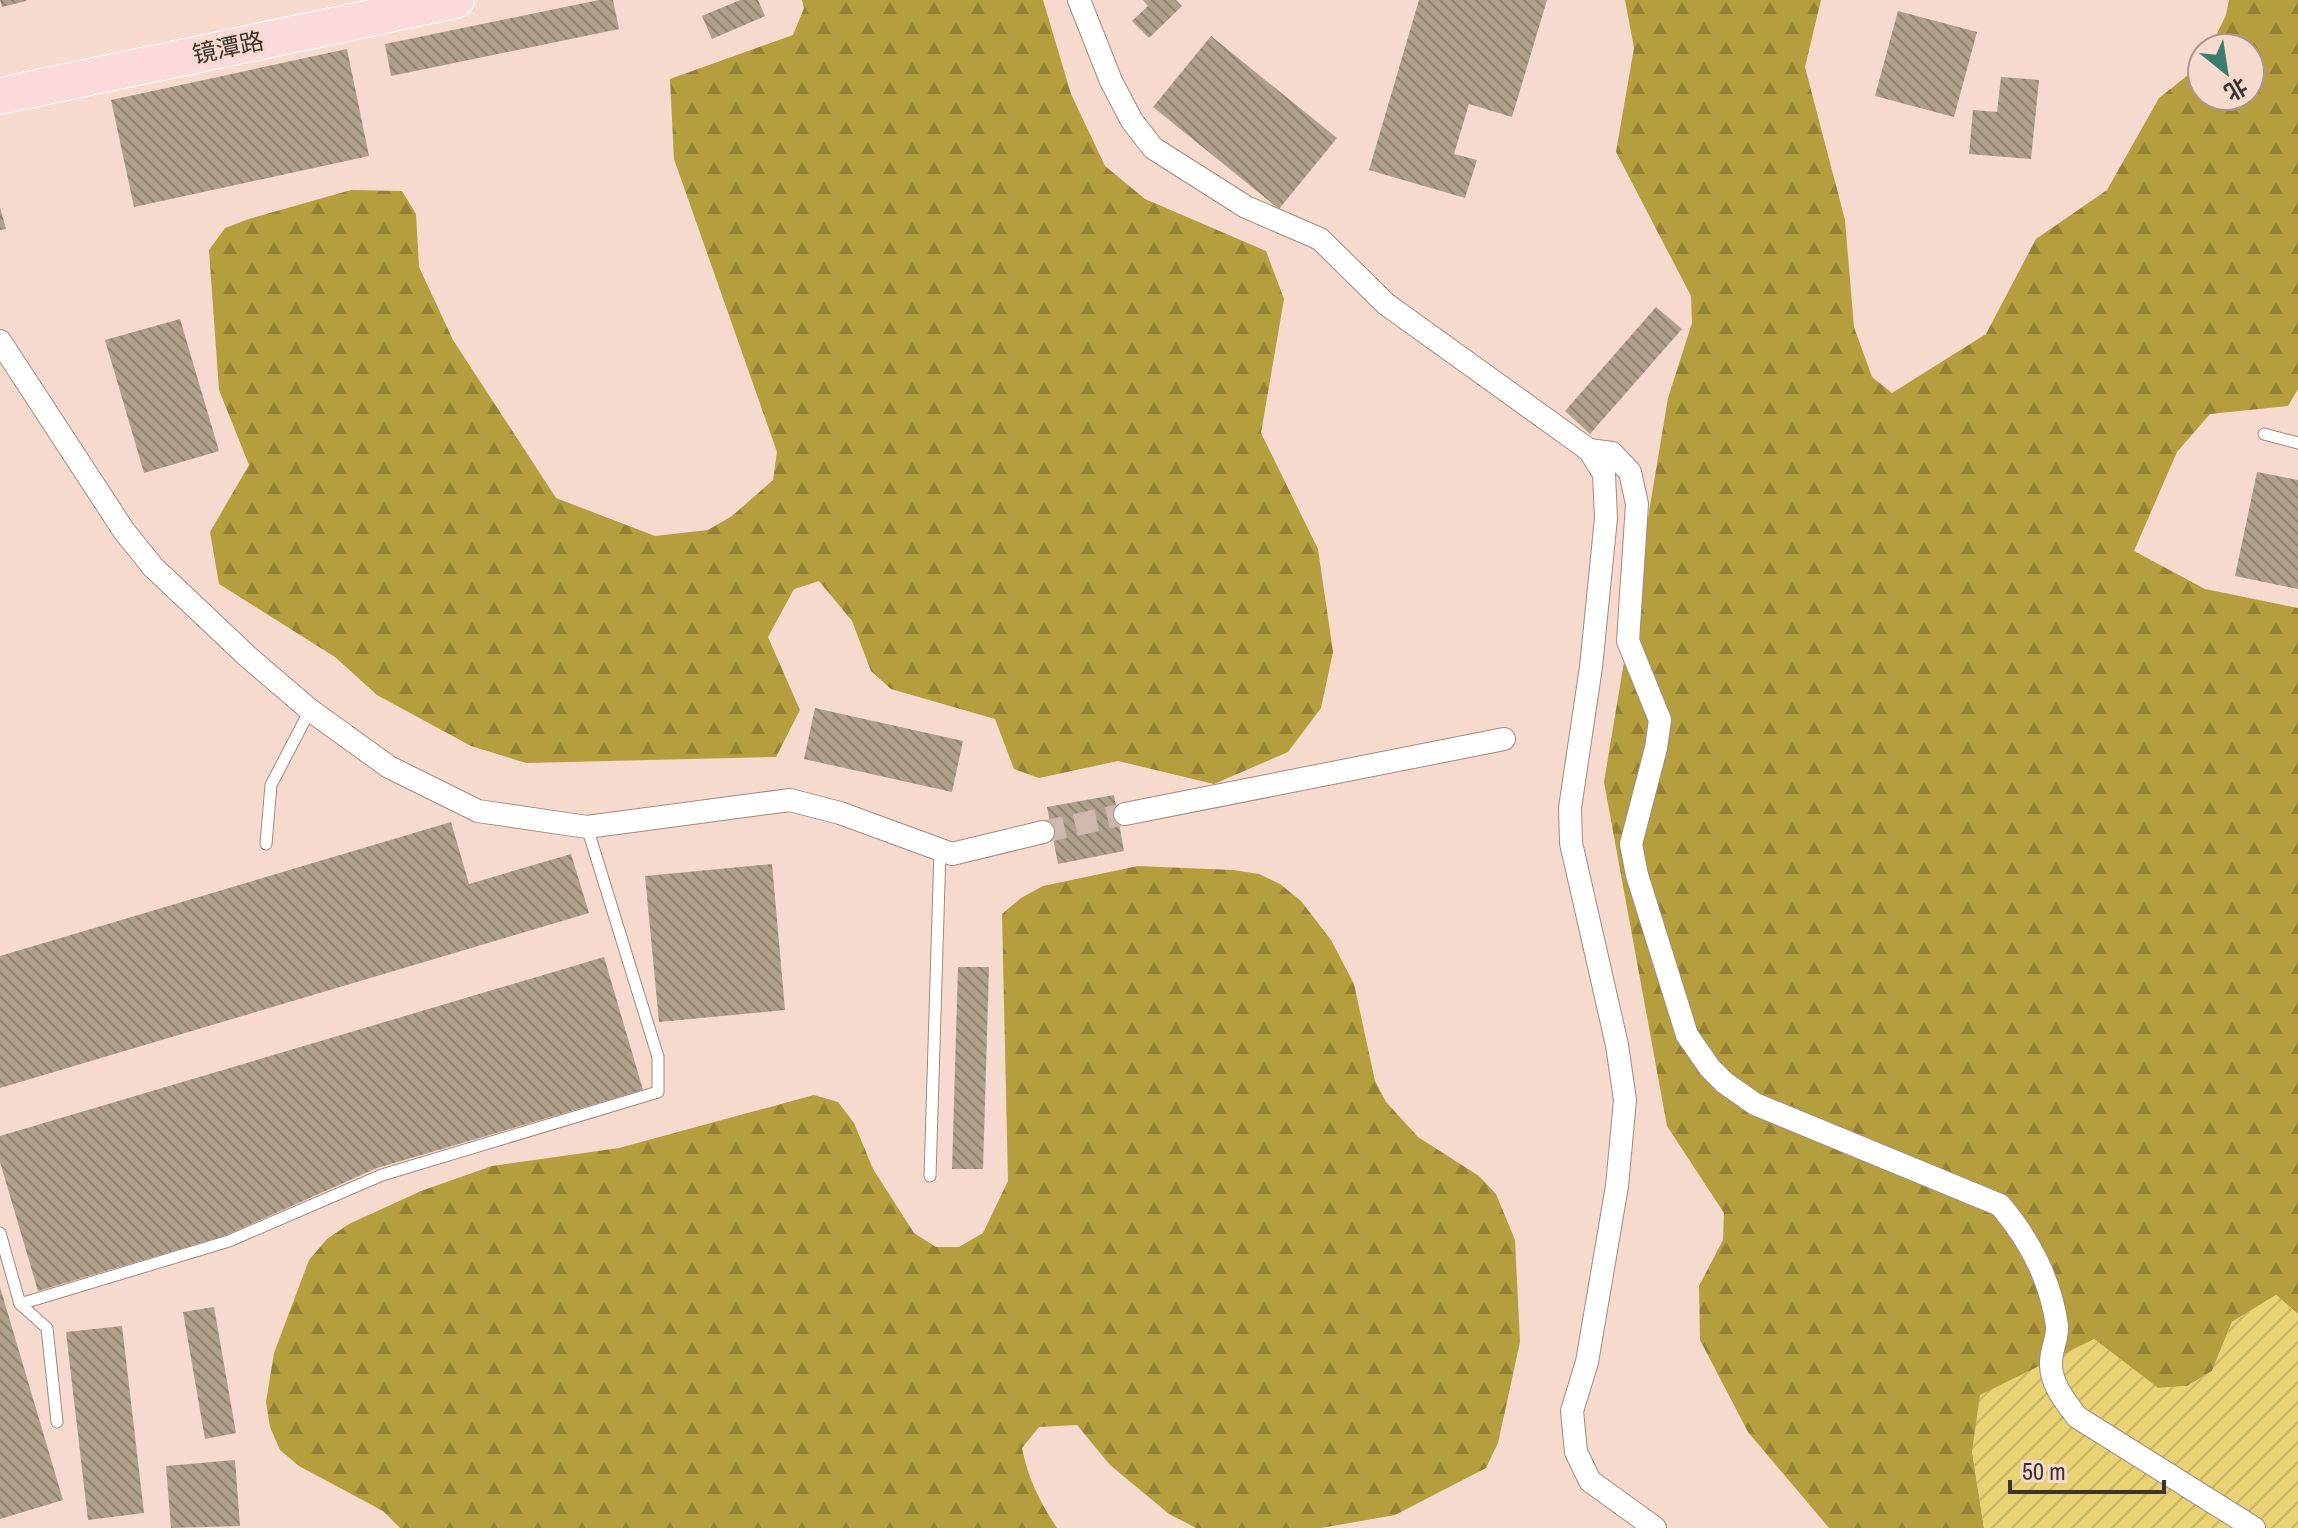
<svg xmlns="http://www.w3.org/2000/svg" width="2298" height="1528" font-family="'Archivo Narrow','Noto Sans SC',sans-serif">
<style>
.forest{fill:url(#forest-firs)}
.garden{fill:url(#garden-furrows)}
.building{fill:url(#building-back-hatch)}
.lines{fill:none;stroke-linecap:round;stroke-linejoin:round}
.minor-tunnel{stroke:#d1b8ae;stroke-width:22;stroke-dasharray:22 11;stroke-linecap:butt}
.service-casing{stroke:#a3897f;stroke-width:13}
.minor-casing{stroke:#a3897f;stroke-width:24}
.primary-casing{stroke:#fff;stroke-width:38}
.service{stroke:#fff;stroke-width:11}
.minor{stroke:#fff;stroke-width:22}
.primary{stroke:#fadada;stroke-width:36}
.labels{text-anchor:middle;stroke-width:6;stroke-linejoin:round;paint-order:stroke}
.street-label{font-size:24px;fill:#3d322d;stroke:#f6dace}
</style>
<defs>
<pattern id="forest-firs" width="22" height="20" patternUnits="userSpaceOnUse" patternTransform="scale(2)"><rect width="22" height="20" fill="#b49e3e"/><path d="M5 1l3.5 6h-7zM16 11l3.5 6h-7z" fill="#948134"/></pattern>
<pattern id="garden-furrows" width="10" height="10" patternUnits="userSpaceOnUse" patternTransform="scale(2)"><rect width="10" height="10" fill="#e8d274"/><path d="M-1 1l2-2M0 10L10 0M9 11l2-2" fill="none" stroke="#c8b565"/></pattern>
<pattern id="building-back-hatch" width="6" height="6" patternUnits="userSpaceOnUse" patternTransform="scale(2)"><rect width="6" height="6" fill="#b09f8b"/><path d="M-1 5l2 2M0 0l6 6M5-1l2 2" fill="none" stroke="#908272"/></pattern>
</defs>
<rect width="100%" height="100%" fill="#f6dace"/>
<!-- forest -->
<g class="forest">
<path d="M802,0H1043L1071,94L1105,166L1145,199L1266,251L1284,299L1261,433L1318,549L1333,652L1321,708L1288,752L1214,784L1118,761L1039,778L1014,769L995,719L891,689L871,671L852,621L819,581L794,589L768,637L800,710L776,757L526,763L471,746L377,695L335,657L219,584L210,532L249,465L219,390L209,250L225,228L249,219L351,190L402,191L416,214L419,267L453,340L556,498L655,536L708,530L732,516L773,480L777,452L674,159L670,79L793,35L804,8Z"/>
<path d="M1625,0H1821L1805,67L1845,220L1854,327L1872,377L1892,393L1986,334L2036,239L2107,190L2159,98L2202,64V96H2250V48H2210L2226,15L2229,0H2298V389L2288,406L2210,414L2177,452L2134,551L2205,589L2298,608V1314L2276,1295L2232,1322L2212,1371L2187,1386L2158,1388L2094,1339L1972,1451L1984,1528H1829L1748,1432L1700,1340L1699,1286L1723,1240L1724,1213L1667,1126L1604,782L1668,398L1692,323L1691,296L1616,152L1634,48Z"/>
<path d="M1138,866L1233,870L1259,874L1280,884L1301,901L1331,940L1354,984L1375,1081L1386,1102L1418,1137L1479,1176L1496,1194L1515,1240L1520,1342L1498,1443L1486,1468L1395,1515L1321,1528H1196L1169,1514L1110,1465L1077,1425L1039,1427L1022,1448C1028,1479 1040,1502 1057,1528H400L383,1511L299,1466L280,1450L270,1427L266,1402L274,1353L309,1260L327,1239L349,1224L421,1191L492,1166L619,1148L814,1095L838,1102L854,1123L873,1169L914,1233L936,1247H959L983,1233L1008,1181L1002,914L1021,898L1043,886Z"/>
</g>
<!-- garden -->
<path class="garden" d="M2276,1295L2298,1314V1528H1984L1972,1451L1980,1395L2094,1339L2158,1388L2187,1386L2212,1371L2232,1322Z"/>
<!-- building -->
<g class="building">
<path d="M0,0H26V1L2,7Z"/>
<path d="M599,0H613L619,29L391,76L385,44Z"/>
<path d="M740,0H758L765,16L712,39L702,16Z"/>
<path d="M1143,0H1176L1182,6L1149,38L1132,21L1148,6Z"/>
<path d="M1419,0H1547L1512,117L1469,104L1454,154L1477,160L1465,198L1369,170Z"/>
<path d="M1898,11L1977,32L1954,117L1875,96Z"/>
<path d="M1211,36L1337,138L1279,209L1153,107Z"/>
<path d="M347,49L369,156L134,207L111,100Z"/>
<path d="M2001,77L2039,80L2031,159L1969,154L1973,110L1997,112Z"/>
<path d="M0,207L6,229L0,230Z"/>
<path d="M1656,307L1682,329L1590,434L1565,411Z"/>
<path d="M180,319L219,451L144,473L105,340Z"/>
<path d="M2257,472L2298,480V589L2235,576Z"/>
<path d="M815,708L963,741L952,792L804,759Z"/>
<path d="M1114,795L1124,851L1058,864L1047,807Z"/>
<path d="M451,822L469,884L571,854L589,913L0,1088V956Z"/>
<path d="M772,864L785,1010L659,1022L645,876Z"/>
<path d="M604,957L643,1090L377,1168L224,1236L38,1291L0,1162V1136Z"/>
<path d="M958,967H989L983,1169H952Z"/>
<path d="M0,1287L63,1500L0,1519Z"/>
<path d="M214,1307L236,1433L205,1439L183,1312Z"/>
<path d="M122,1326L144,1513L88,1520L66,1332Z"/>
<path d="M235,1460L240,1526L171,1528L166,1466Z"/>
</g>
<g class="lines">
<!-- minor-tunnel -->
<path class="minor-tunnel" d="M1043,832L1125,814"/>
<defs>
<g id="service">
<path d="M2264,434L2298,443"/>
<path d="M266,844L271,785L310,710"/>
<path d="M930,1176L940,850"/>
<path d="M0,1233L20,1304L47,1328L57,1422"/>
<path d="M20,1304L229,1241L382,1175L658,1092V1057L587,827"/>
</g>
<g id="minor">
<path d="M1079,0L1111,81L1132,121L1153,148L1246,207L1320,239L1386,304L1589,450L1604,474L1606,518L1591,667L1570,808L1571,843L1617,1045L1625,1100L1617,1186L1587,1362L1572,1411L1576,1452L1590,1481L1655,1528"/>
<path d="M0,341L124,531L153,567L247,656L310,710L389,767L478,811L587,827L790,800L840,813L952,854L1043,832"/>
<path d="M1589,450L1612,453L1630,472L1637,504L1628,641L1660,720L1656,748L1631,844L1637,875L1687,1035L1710,1068L1725,1083L1755,1104L2000,1205C2029,1239 2051,1281 2057,1326C2058,1338 2051,1350 2051,1362C2050,1383 2065,1401 2077,1417L2254,1528"/>
<path d="M1125,814L1504,739"/>
</g>
<path id="primary" d="M0,96L456,0"/>
</defs>
<!-- service casing -->
<use href="#service" class="service-casing"/>
<!-- minor casing -->
<use href="#minor" class="minor-casing"/>
<!-- primary casing -->
<use href="#primary" class="primary-casing"/>
<!-- service -->
<use href="#service" class="service"/>
<!-- minor -->
<use href="#minor" class="minor"/>
<!-- primary -->
<use href="#primary" class="primary"/>
</g>
<g class="labels">
<!-- street labels -->
<g class="street-label">
<text transform="translate(228 48) rotate(-12)" y="8">镜潭路</text>
</g>
</g>
<!-- north arrow -->
<g transform="translate(2226 72) rotate(150)"><circle r="38" fill="#f6dace" stroke="#ac978e" stroke-width="2"/>
<path d="M0-6L14 30L0 20L-14 30Z" fill="#3c7d6d"/>
<text y="-12" font-size="22" font-weight="bold" text-anchor="middle" fill="#3d322d">北</text>
</g>
<!-- scale -->
<path d="M2010 1480v12h154v-12" fill="none" stroke="#3d322d" stroke-width="4"/>
<text x="2022" y="1480" font-size="24" fill="#3d322d" stroke="#f6dace" stroke-width="6" paint-order="stroke">50 m</text>
</svg>
